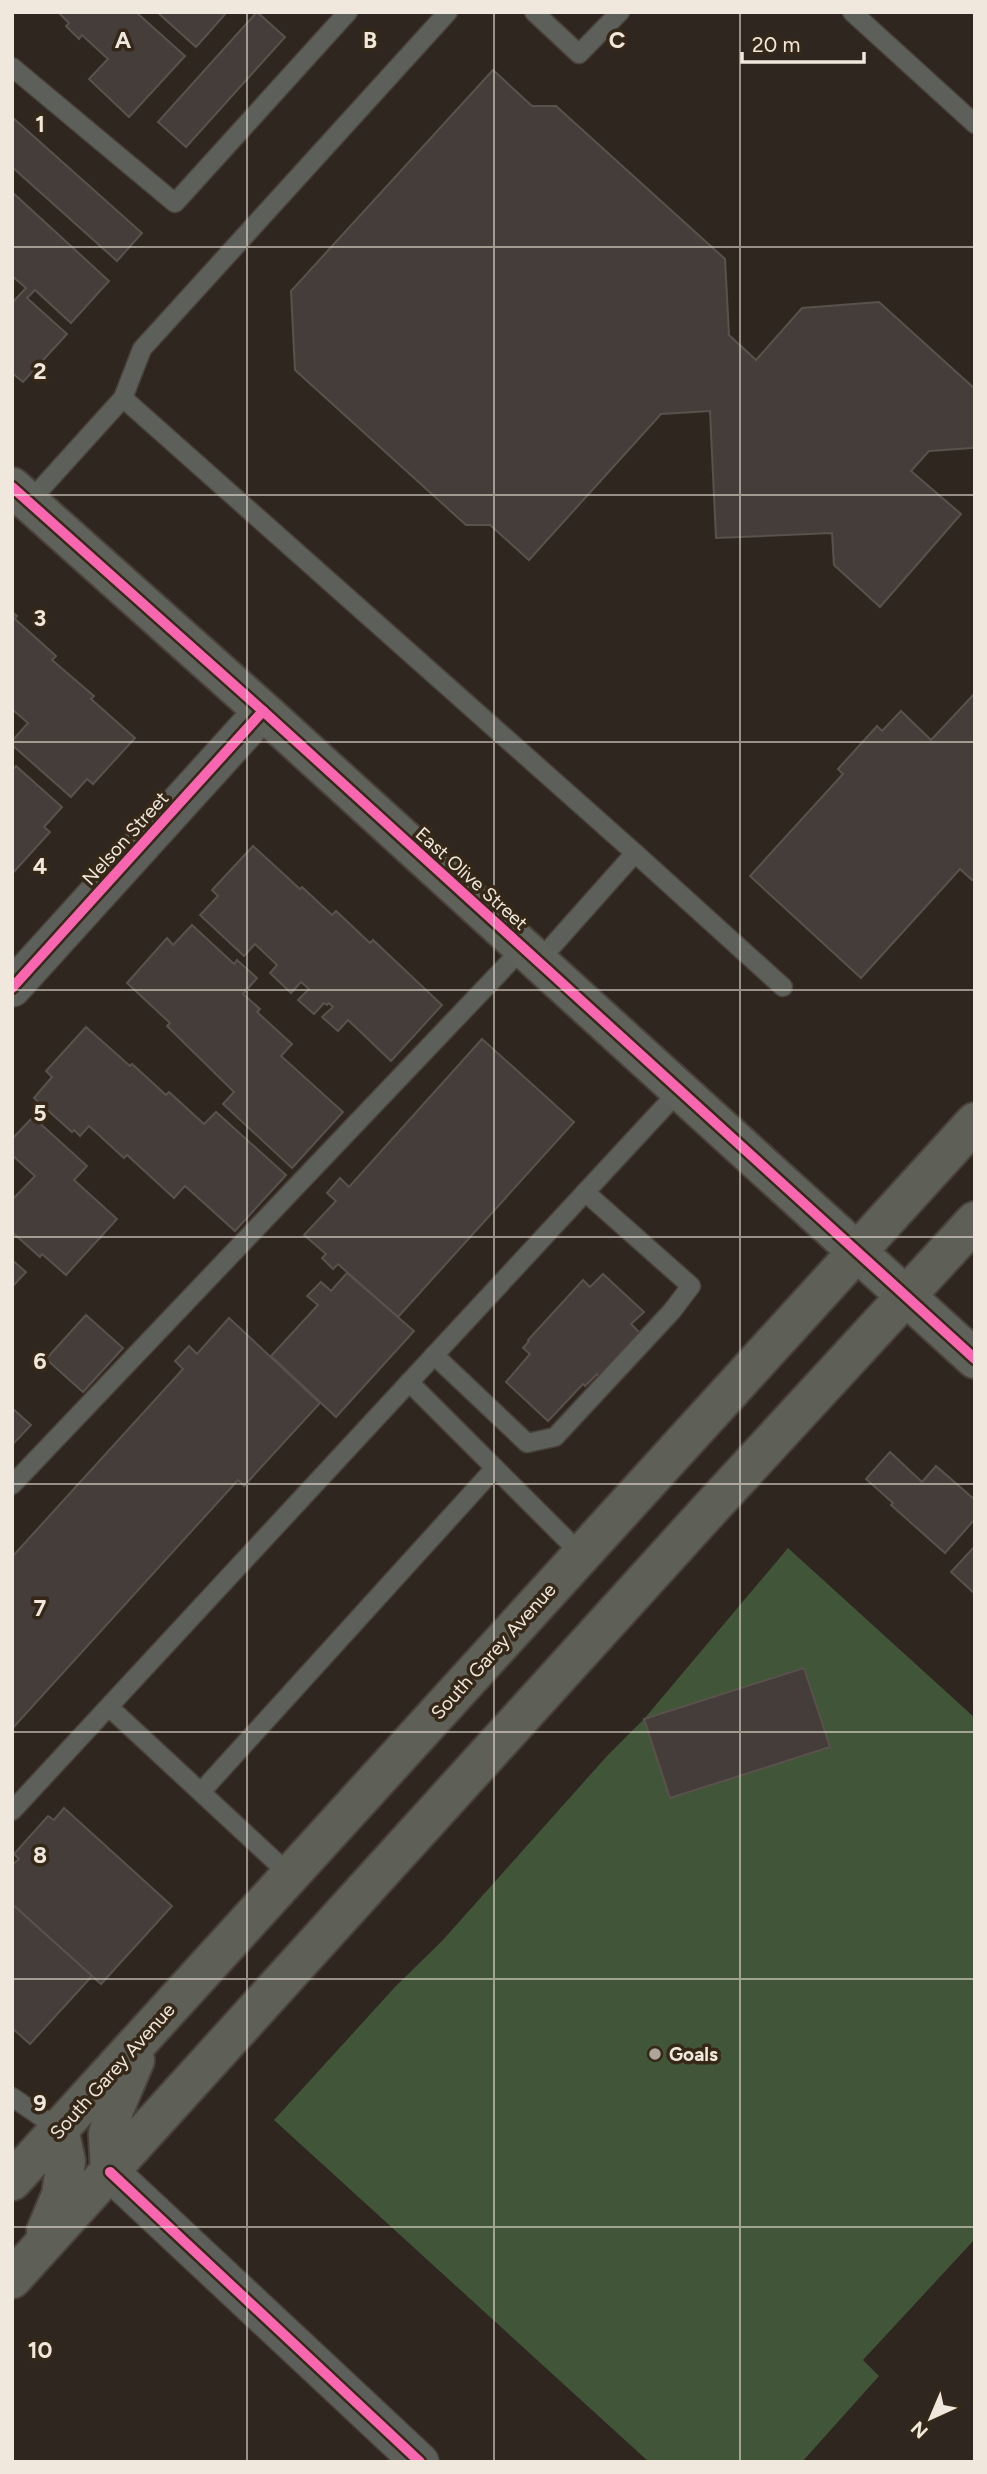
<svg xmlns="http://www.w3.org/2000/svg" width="987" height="2474" font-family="Figtree,sans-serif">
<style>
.green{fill:#415538}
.building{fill:#453d39;stroke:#59514c;stroke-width:2}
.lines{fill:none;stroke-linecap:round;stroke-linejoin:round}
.lane-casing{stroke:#48423b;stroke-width:21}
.street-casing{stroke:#48423b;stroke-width:40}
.secondary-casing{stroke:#48423b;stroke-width:42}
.primary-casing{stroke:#48423b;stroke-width:42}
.lane{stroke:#5d605a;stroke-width:18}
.street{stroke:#5d605a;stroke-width:37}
.secondary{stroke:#5f625b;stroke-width:38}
.primary{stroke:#5e6058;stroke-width:38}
.cycleway-casing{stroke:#362818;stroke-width:15}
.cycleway{stroke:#f766af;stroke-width:10}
.grid{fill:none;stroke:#f1e8dd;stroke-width:2;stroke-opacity:0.55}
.poi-dot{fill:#ada49a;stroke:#362818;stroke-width:2.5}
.labels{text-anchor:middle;stroke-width:7;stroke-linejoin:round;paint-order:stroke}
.street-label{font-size:19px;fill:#f1e8dd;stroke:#362818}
.poi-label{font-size:19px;font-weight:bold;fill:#f1e8dd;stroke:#362818;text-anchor:start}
.grid-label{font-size:23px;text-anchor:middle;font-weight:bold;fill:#f1e8dd;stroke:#362818;stroke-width:7;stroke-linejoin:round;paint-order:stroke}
</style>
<rect width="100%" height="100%" fill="#2f271f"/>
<!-- green -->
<path class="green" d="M788,1548L975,1718V2239L863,2360L879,2376L802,2462H649L274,2120L395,1987L442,1941L607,1756L644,1719Z"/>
<!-- building -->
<g class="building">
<path d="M58,12H136L185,56L129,117L89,79L108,59L82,35L79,39L66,26L69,23Z"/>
<path d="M157,12H227L196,47Z"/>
<path d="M257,12L285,37L186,147L158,122Z"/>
<path d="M493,70L532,106H556L725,259L729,335L756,360L802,308L879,302L975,389V445L972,448L929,451L911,471L961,514L880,607L834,565L832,533L716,538L710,411L661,414L529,560L490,525H466L295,370L291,291Z"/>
<path d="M12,117L142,233L117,261L12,167Z"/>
<path d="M12,192L109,281L71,323L35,290L27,298L67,334L23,382L12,373V303L26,288L12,276Z"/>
<path d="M12,612L17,616L15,619L56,656L52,660L94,696L91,699L135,738L93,784L87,779L71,797L12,745V741L28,723L12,709Z"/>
<path d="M975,693V877L972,880L960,869L861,978L750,876L843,774L838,769L877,726L882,731L901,711L931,740Z"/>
<path d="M16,766L62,807L44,827L50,832L12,874V771Z"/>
<path d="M253,846L300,889L302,887L332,915L336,911L370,943L373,940L442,1005L391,1061L348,1020L338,1031L322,1017L333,1007L329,1003L327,1005L324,1003L314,1014L298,1000L309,989L301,982L291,993L270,973L277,965L255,944L244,956L200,915L218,896L212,890Z"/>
<path d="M192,925L234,964L237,960L257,978L243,994L260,1009L257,1012L292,1044L281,1056L343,1112L292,1168L223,1104L234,1092L167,1026L170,1023L127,983L167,938L173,945Z"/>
<path d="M86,1027L130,1066L132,1064L166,1095L169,1092L204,1124L216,1112L286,1175L235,1231L185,1186L174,1198L127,1155L124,1158L89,1126L80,1136L74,1130L72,1132L34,1098L52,1077L46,1071Z"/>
<path d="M482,1039L574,1122L398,1317L338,1264L333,1269L322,1258L326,1254L304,1235L336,1201L327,1193L340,1178L349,1187Z"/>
<path d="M33,1117L87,1166L74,1180L117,1219L66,1275L42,1254L40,1257L12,1232V1200L35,1176L12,1155V1139Z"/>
<path d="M12,1260L26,1272L12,1287Z"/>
<path d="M347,1273L414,1331L336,1417L271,1356L318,1305L307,1296L321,1282L331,1291Z"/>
<path d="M603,1274L644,1312L631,1324L640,1333L599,1377L597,1374L585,1386L583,1384L548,1421L506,1382L530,1354L523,1348L529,1341L528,1340L583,1280L590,1287Z"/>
<path d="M86,1315L123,1348L83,1392L46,1359Z"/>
<path d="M229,1318L320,1403L244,1486L238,1480L12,1729V1557L183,1369L175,1361L189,1346L197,1354Z"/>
<path d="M12,1408L31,1425L12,1445Z"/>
<path d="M890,1452L922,1482L936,1466L975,1500V1519L945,1553L891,1505L893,1503L866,1479Z"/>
<path d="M975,1546V1594L951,1572Z"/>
<path d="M804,1668L830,1747L670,1798L644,1719Z"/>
<path d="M64,1808L172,1906L101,1984L12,1904V1865L19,1859L14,1854L48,1816L54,1820Z"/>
<path d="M12,1904L92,1976L30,2044L12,2028Z"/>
</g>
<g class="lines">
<defs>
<g id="lane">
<path d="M534,12L579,54L620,12"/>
<path d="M852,12L975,124"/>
<path d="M12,67L175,203L348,12"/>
<path d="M123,398L142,349L448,12"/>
<path d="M29,502L123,398L635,853L538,962"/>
<path d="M635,853L783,987"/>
<path d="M434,1355L527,1443L555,1437L672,1311L691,1286L585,1192"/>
<path d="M409,1382L581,1554"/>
<path d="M12,1485L523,948"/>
<path d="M109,1707L290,1875"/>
<path d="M201,1792L495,1468"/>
<path d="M12,1811L679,1091"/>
<path d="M12,2097L59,2129"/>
</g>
<g id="street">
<path d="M12,988L263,711"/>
<path d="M110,2172L420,2462"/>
</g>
<path id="secondary" d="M12,487L263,711L975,1359"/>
<g id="primary">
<path d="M110,2172L108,2134L114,2110L135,2060"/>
<path d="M12,2181L975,1122"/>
<path d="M46,2231L61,2195L66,2161L59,2129"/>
<path d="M12,2279L708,1511L975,1221"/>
</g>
</defs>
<!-- lane casing -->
<use href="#lane" class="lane-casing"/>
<!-- street casing -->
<use href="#street" class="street-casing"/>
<!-- secondary casing -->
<use href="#secondary" class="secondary-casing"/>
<!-- primary casing -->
<use href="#primary" class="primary-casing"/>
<!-- lane -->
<use href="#lane" class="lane"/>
<!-- street -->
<use href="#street" class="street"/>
<!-- secondary -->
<use href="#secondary" class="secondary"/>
<!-- primary -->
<use href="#primary" class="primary"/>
<defs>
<g id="cycleway">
<path d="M12,487L263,711L975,1359"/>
<path d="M12,988L263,711"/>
<path d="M110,2172L420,2462"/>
</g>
</defs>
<!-- cycleway casing -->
<use href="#cycleway" class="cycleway-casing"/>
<!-- cycleway -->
<use href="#cycleway" class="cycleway"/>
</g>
<!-- grid -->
<path class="grid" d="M247,12V2462M494,12V2462M740,12V2462M12,247H975M12,495H975M12,742H975M12,990H975M12,1237H975M12,1484H975M12,1732H975M12,1979H975M12,2227H975"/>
<!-- markers -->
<circle class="poi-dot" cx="655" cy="2054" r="7"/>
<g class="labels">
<!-- street labels -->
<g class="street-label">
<text transform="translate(125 838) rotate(-48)" y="7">Nelson Street</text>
<text transform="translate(472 878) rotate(42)" y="7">East Olive Street</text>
<text transform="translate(493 1651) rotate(-48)" y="7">South Garey Avenue</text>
<text transform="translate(112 2071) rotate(-48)" y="7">South Garey Avenue</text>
</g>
<!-- poi labels -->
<g class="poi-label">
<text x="669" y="2061">Goals</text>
</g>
</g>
<g class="grid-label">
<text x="123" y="48">A</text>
<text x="370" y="48">B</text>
<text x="617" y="48">C</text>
<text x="40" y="132">1</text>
<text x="40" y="379">2</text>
<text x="40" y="626">3</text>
<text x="40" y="874">4</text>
<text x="40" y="1121">5</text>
<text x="40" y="1369">6</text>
<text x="40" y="1616">7</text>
<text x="40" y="1863">8</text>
<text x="40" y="2111">9</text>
<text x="40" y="2358">10</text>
</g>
<!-- border -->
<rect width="987" height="2474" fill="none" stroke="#f1e8dd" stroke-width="28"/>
<!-- north arrow -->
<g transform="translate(931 2418) rotate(224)" stroke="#362818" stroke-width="5" paint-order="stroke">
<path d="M0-5L12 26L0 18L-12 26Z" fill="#f1e8dd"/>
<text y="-10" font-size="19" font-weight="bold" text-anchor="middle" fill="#f1e8dd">N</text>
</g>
<!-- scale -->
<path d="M742 52v10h122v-10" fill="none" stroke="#f1e8dd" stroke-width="3.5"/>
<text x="752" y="52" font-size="21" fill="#f1e8dd" stroke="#362818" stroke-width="5" paint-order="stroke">20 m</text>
</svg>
